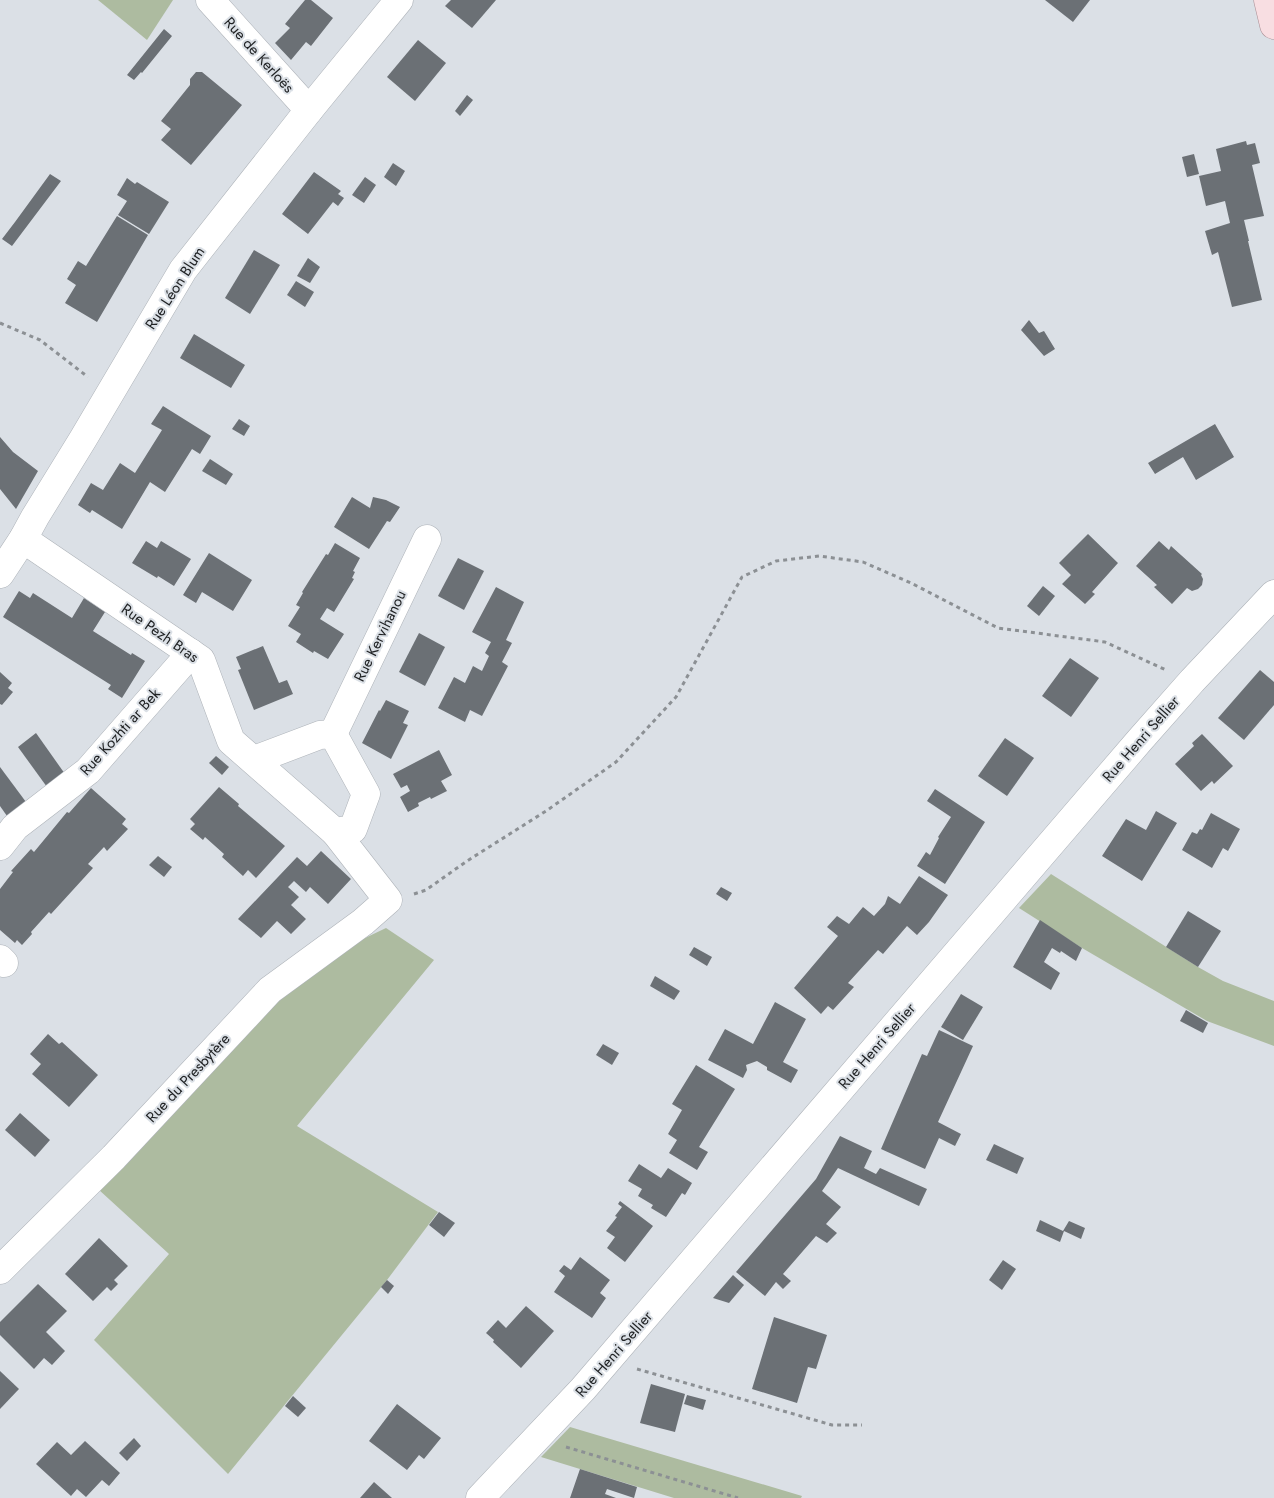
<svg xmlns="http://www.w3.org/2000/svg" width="1274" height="1498" font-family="Jost,sans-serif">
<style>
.green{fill:#adbba0}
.building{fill:#6b7075}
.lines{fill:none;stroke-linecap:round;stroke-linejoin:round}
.minor-casing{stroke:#aeb3b9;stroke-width:29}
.major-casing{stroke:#aa8e94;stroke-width:29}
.path{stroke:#8c9094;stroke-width:3;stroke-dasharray:4 4;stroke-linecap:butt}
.minor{stroke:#fff;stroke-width:28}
.major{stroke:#f8dee2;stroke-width:28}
.labels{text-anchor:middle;stroke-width:4;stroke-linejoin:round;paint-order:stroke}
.street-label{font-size:15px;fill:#212325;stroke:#dbe0e6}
</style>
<rect width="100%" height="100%" fill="#dbe0e6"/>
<!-- green -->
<g class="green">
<path d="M98,0H173L147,40Z"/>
<path d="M1051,874L1198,967L1223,981L1274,1001V1046L1207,1021L1082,948L1019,908Z"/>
<path d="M386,928L434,960L297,1126L438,1212L387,1280L228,1474L94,1340L169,1254L98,1189L315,962Z"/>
<path d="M570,1427L802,1496L801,1498H674L541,1457Z"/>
</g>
<!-- building -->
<g class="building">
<path d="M305,0H311L333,18L311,46L306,42L291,60L275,43L290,28L285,24Z"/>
<path d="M451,0H496L472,28L445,6Z"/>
<path d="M1045,0H1090L1073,22Z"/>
<path d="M164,29L172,36L142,73L141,72L134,80L127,75Z"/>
<path d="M418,40L446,63L415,101L387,77Z"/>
<path d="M196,72H202L242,105L191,165L161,140L171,129L161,121L190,85V79Z"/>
<path d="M467,95L473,100L460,116L455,111Z"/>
<path d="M1246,141L1247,145L1255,143L1260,163L1252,165L1264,216L1244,220L1249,241H1248L1262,300L1232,307L1218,252L1212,255L1205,231L1230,223L1225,201L1206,206L1199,176L1221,171L1216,149Z"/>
<path d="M1194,154L1199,174L1187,177L1182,157Z"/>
<path d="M393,163L405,171L396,186L384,177Z"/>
<path d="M314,172L341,191L338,194L344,198L338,206L333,202L308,234L282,214Z"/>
<path d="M50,174L61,181L12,246L2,239L15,222Z"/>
<path d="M365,177L376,185L364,203L352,195Z"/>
<path d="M127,178L135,184L137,182L169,202L149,234L118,215L127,201L117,195Z"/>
<path d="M117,216L148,235L97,322L65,303L76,285L67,279L78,261L86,266Z"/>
<path d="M254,250L280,265L250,314L225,298Z"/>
<path d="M308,258L320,267L310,283L297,276Z"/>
<path d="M296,281L314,292L305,307L287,295Z"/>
<path d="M1029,320L1039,333L1044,331L1055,349L1044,356L1021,330Z"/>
<path d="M194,334L245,365L231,388L180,358Z"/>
<path d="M163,406L211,436L200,454L192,449L165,492L150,482L122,529L92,510L90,513L78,505L91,483L103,490L120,463L135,473L162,430L151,424Z"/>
<path d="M239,419L250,426L244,436L232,429Z"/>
<path d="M1215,424L1234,457L1196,480L1183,457L1155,474L1148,463Z"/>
<path d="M0,437L13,452L38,471L16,509L0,489Z"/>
<path d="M210,459L233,474L226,485L202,471Z"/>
<path d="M352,497L370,508L373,497L386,500L400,507L390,522L387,521L369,549L334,527Z"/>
<path d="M1088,534L1118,563L1092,592L1095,594L1085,604L1062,584L1071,575L1059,563Z"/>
<path d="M146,541L157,548L161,541L191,559L174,586L158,576L157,578L132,563Z"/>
<path d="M1159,541L1169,550L1171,546L1202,574L1201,575L1203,579L1202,585L1198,589L1192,591L1187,588L1172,604L1154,587L1157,585L1136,566Z"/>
<path d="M335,543L360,558L353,571L355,572L352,578L354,579L334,612L327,608L320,619L344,634L328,659L314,651L313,653L296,642L301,634L288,626L300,607L296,605L303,593L302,592L326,554L328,555Z"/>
<path d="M209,553L252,580L233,611L202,592L196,603L183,595Z"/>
<path d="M458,558L484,571L464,610L438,596Z"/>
<path d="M1043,586L1055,596L1039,616L1027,606Z"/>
<path d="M496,587L524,602L506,640L512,643L502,662L508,666L482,716L470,710L465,722L438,708L454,677L465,683L473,666L482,671L489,656L485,653L491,642L472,632Z"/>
<path d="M19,591L30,598L33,593L72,618L84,598L105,612L93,631L131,655L132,653L145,661L122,698L108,689L111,685L3,617Z"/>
<path d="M419,633L445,647L425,686L399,672Z"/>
<path d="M263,646L279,683L287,680L293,694L254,710L238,670L241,669L236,657Z"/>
<path d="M1070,658L1099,678L1071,717L1042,696Z"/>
<path d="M1260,670L1274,682V705L1244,740L1218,718Z"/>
<path d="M0,672L12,683L8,688L13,692L2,705L0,704Z"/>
<path d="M386,700L409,711L403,723L408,725L391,759L362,743L379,710L380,711Z"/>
<path d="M36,733L65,774L47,787L18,747Z"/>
<path d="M1202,734L1233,766L1214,784L1212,781L1201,791L1175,764L1194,746L1192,743Z"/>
<path d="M1005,738L1034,758L1007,796L978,776Z"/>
<path d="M439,750L452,775L441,781L447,791L431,799L430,797L418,803L419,806L408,812L400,797L410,791L407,785L401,788L393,774Z"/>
<path d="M216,756L229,767L222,775L209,763Z"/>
<path d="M0,767L26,802L7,816L0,806Z"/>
<path d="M219,787L239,804L238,806L285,846L256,878L248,870L243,876L222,857L224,854L205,837L203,840L190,829L195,824L190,819Z"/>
<path d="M91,788L126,819L122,824L128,829L107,851L104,847L88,864L93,868L51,914L49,912L31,932L32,934L22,945L17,940L15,943L0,930V889L13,872L11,871L31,849L34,852L67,812L69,813Z"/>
<path d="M935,789L985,822L945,884L917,866L926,852L930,855L939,838L938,837L951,817L927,801Z"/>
<path d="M1156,811L1177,823L1142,881L1102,856L1126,819L1146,830Z"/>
<path d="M1211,813L1240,829L1228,851L1223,848L1212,868L1182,850L1192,832L1197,834L1200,829L1202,830Z"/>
<path d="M321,851L351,879L328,904L310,887L306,892L294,881L288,887L299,897L291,905L306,919L291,934L277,921L261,938L238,919L297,857L307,866Z"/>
<path d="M158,856L172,867L164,877L149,865Z"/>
<path d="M919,876L948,895L929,922L917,935L907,926L883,954L878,950L848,983L854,987L833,1010L828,1006L821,1014L794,988L838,936L827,927L837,916L849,924L863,907L874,916L885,904L888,896L900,904Z"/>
<path d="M721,887L732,893L727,901L716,894Z"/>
<path d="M1188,911L1221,931L1198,967L1166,947Z"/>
<path d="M1040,920L1082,948L1076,961L1061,951L1060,953L1052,948L1044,962L1060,973L1051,990L1013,967Z"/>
<path d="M694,947L712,957L707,966L689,955Z"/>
<path d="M655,976L680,991L674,1000L650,986Z"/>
<path d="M961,994L983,1007L963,1040L941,1027Z"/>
<path d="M775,1002L806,1019L783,1062L798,1070L791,1083L767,1070V1067L757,1061L746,1065L747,1070L743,1078L708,1060L725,1029L753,1044Z"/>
<path d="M1186,1010L1208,1023L1203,1033L1180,1021Z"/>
<path d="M939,1030L973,1046L938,1122L961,1134L955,1146L939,1138L925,1169L881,1149L922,1054L927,1056Z"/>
<path d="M48,1034L59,1044L62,1042L98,1075L69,1107L32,1074L41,1064L30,1054Z"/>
<path d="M603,1044L619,1053L612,1065L596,1055Z"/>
<path d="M696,1065L735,1089L699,1147L708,1152L697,1170L669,1153L677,1140L668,1134L682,1110L672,1104Z"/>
<path d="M20,1113L50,1140L35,1157L5,1130Z"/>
<path d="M840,1136L872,1151L864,1168L876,1174L880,1168L927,1189L919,1206L838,1168L822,1191L841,1207L826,1224L837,1233L827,1243L816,1236L783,1274L791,1281L783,1289L776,1282L765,1296L736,1272L816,1179Z"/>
<path d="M994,1144L1024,1158L1017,1174L986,1160Z"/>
<path d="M639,1164L661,1178L668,1168L692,1183L685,1195L682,1193L666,1217L651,1208L653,1205L638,1196L642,1189L628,1181Z"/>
<path d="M620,1201L653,1226L625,1262L607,1248L615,1237L606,1231L617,1217L615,1216L622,1207L618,1204Z"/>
<path d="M439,1212L455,1223L444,1237L429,1225Z"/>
<path d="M1040,1220L1063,1231L1069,1221L1085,1228L1081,1239L1064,1231L1060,1242L1036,1231Z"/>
<path d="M99,1238L128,1266L114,1280L118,1284L111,1291L107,1287L93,1301L65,1274Z"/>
<path d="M580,1257L610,1280L600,1293L606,1298L592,1318L554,1292L565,1276L559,1271L564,1265L571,1270Z"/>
<path d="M1003,1260L1016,1269L1002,1290L989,1280Z"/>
<path d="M733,1275L744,1285L729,1303L713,1298Z"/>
<path d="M387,1280L394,1286L388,1294L381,1287Z"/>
<path d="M38,1284L67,1311L46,1332L65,1351L52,1365L44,1358L34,1369L0,1335V1322Z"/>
<path d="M526,1306L554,1331L521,1368L493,1342L494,1340L486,1333L498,1320L506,1328Z"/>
<path d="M774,1317L827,1335L816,1369L808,1367L797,1403L752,1389Z"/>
<path d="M0,1371L19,1389L0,1409Z"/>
<path d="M651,1384L685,1394L675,1432L640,1423Z"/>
<path d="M687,1395L706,1400L703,1410L684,1404Z"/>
<path d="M293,1396L306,1408L298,1417L285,1406Z"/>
<path d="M397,1404L441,1438L424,1459L419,1455L407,1470L369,1441Z"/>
<path d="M134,1438L141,1446L127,1461L119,1453Z"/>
<path d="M85,1441L120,1473L109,1486L102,1480L86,1497L77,1489L71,1496L36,1464L57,1442L71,1455Z"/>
<path d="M580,1469L637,1487L634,1498L607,1489L605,1494L616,1498H570Z"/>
<path d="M374,1482L392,1498H360Z"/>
</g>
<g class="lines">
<defs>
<g id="minor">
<path d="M210,0L309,110"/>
<path d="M23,539L201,660L231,741L335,832L353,829L366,794L333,734L320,735L254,760"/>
<path d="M0,574L23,539L35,517L83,439L183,270L309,110L399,0"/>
<path d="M333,734L427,539"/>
<path d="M0,846L15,827L88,771L191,653"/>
<path d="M0,959L4,963"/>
<path d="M0,1270L114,1157L270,990L363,922L388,900L335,832"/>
<path d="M480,1498L583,1389L1139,741L1192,681L1274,594"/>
</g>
<path id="major" d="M1268,0L1274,25"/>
</defs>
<!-- minor casing -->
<use href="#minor" class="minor-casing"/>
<!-- major casing -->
<use href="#major" class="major-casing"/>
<!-- path -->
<g class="path">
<path d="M0,323L40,340L88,377"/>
<path d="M414,894L426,890L467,861L546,811L616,762L676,697L742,577L776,561L819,556L863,562L911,583L998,628L1105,642L1166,670"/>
<path d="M637,1369L832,1425H862"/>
<path d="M566,1447L738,1498"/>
</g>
<!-- minor -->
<use href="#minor" class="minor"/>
<!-- major -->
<use href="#major" class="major"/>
</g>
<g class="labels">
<!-- street labels -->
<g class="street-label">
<text transform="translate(259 55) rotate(48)" y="5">Rue de Kerloës</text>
<text transform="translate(175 288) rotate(-57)" y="5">Rue Léon Blum</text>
<text transform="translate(160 633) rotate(35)" y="5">Rue Pezh Bras</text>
<text transform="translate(380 636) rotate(-64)" y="5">Rue Kervihanou</text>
<text transform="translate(120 732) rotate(-48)" y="5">Rue Kozhti ar Bek</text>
<text transform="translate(1141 739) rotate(-49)" y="5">Rue Henri Sellier</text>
<text transform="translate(877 1046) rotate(-49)" y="5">Rue Henri Sellier</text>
<text transform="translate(188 1078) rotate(-47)" y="5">Rue du Presbytère</text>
<text transform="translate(614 1354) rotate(-49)" y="5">Rue Henri Sellier</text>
</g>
</g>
</svg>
